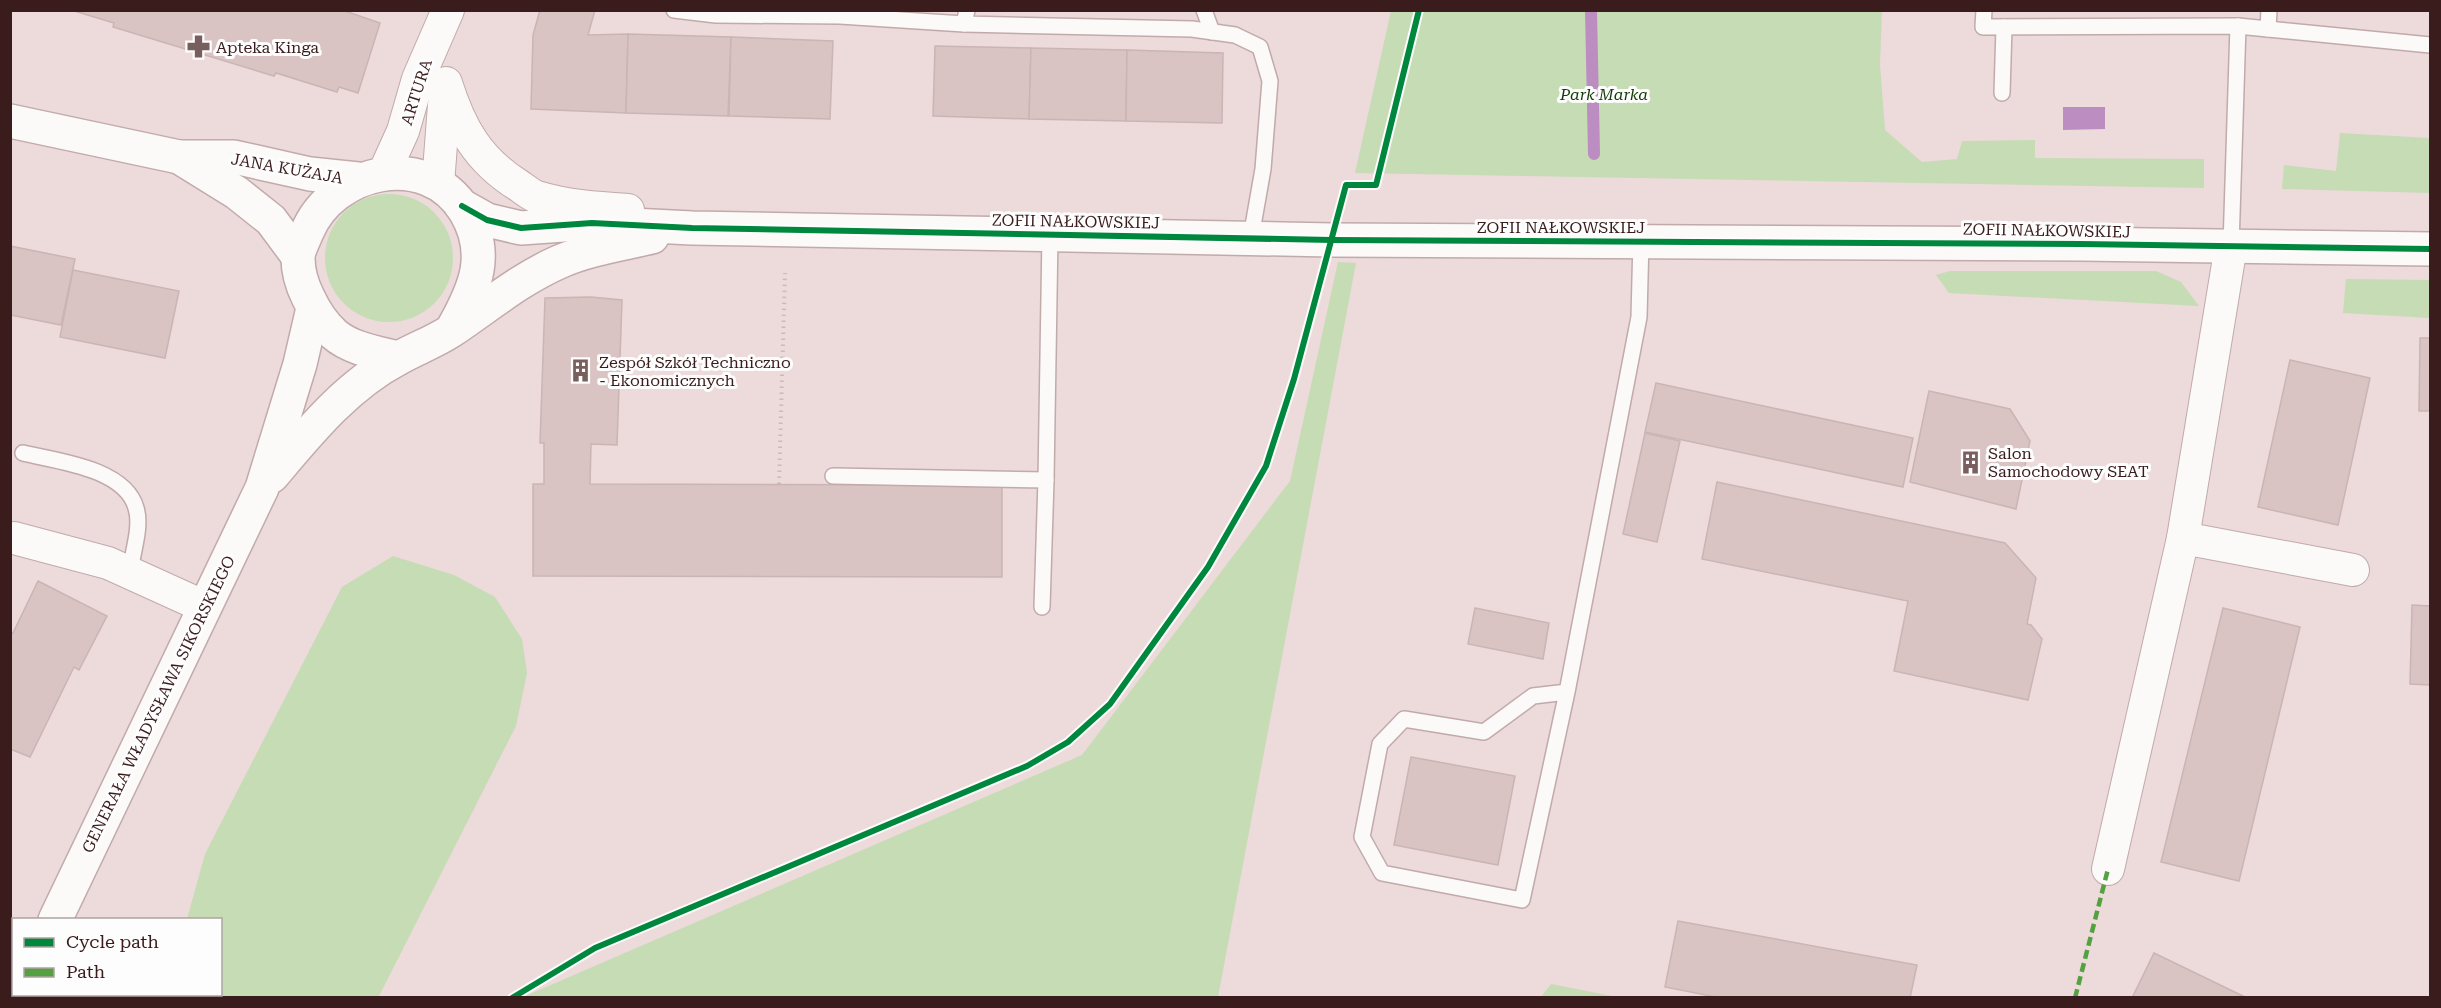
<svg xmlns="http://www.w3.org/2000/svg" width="2441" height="1008" font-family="'Roboto Serif',serif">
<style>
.green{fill:#c5dcb5}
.water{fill:#bc8dc0}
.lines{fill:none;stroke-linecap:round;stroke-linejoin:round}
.stream{stroke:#bc8dc0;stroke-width:12}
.building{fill:#dac3c3;stroke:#cbb4b4;stroke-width:1.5}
.service-casing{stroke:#c1aaaa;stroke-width:18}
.minor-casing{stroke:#c1aaaa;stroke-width:34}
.tertiary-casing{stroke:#c1aaaa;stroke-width:36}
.path{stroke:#c6bcbc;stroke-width:4;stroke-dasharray:1.5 4.5;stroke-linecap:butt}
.service{stroke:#fcf9f9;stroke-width:15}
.minor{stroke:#fcf9f9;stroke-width:32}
.tertiary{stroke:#fcf9f9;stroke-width:33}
.quiet{stroke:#54a141;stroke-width:4.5;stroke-dasharray:9 4.5;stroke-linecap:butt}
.cycleway-casing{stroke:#fdfdfd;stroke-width:10}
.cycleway{stroke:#00873e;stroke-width:6}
.labels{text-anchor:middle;stroke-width:6;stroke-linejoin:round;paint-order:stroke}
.poi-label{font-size:16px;fill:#3a1c1c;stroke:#fdfdfd;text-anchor:start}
.street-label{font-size:16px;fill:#3a1c1c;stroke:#fdfdfd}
.park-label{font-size:16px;font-style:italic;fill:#123b05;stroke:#fdfdfd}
</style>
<rect width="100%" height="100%" fill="#eddada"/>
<!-- green -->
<g class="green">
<path d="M1882,10L1880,65L1885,130L1922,162L1957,159L1962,141L2035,140V158L2204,159V188L1355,173L1391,11Z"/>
<path d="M2340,133L2430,138V193L2282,189L2284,165L2336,171Z"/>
<circle cx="389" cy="258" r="64"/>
<path d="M1338,262L1356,263L1218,997H523L1082,755L1290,481Z"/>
<path d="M1950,271H2156L2181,282L2199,306L1949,293L1936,275Z"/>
<path d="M2346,279L2430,280V318L2343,313Z"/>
<path d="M393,556L454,575L495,597L522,639L527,673L516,726L379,996L376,998L222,997L219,995L220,920L187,919L205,854L342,587Z"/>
<path d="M1551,984L1617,997H1541Z"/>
</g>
<!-- water -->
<path class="water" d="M2063,107H2105V129L2063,130Z"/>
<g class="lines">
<!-- stream -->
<path class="stream" d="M1591,10L1594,154"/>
</g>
<!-- building -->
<g class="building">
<path d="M71,10H342L380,23L358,93L339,87L337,92L276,73L274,76L113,27L114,23Z"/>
<path d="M540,10H595L588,35L628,34L626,113L531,109L533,35Z"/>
<path d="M628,34L731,37L728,116L626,113Z"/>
<path d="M731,37L833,41L830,119L729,116Z"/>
<path d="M935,46L1031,48L1029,119L933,116Z"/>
<path d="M1031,48L1127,50L1126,121L1029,119Z"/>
<path d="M1127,50L1223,53L1222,123L1126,121Z"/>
<path d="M10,246L75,259L61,325L10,315Z"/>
<path d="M73,270L179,291L165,358L60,337Z"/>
<path d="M591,297L622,300L617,445L591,444L590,484L1002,485V577L533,576V484H544V443H540L545,298Z"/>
<path d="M2420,338H2430V411H2419Z"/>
<path d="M2290,360L2370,378L2338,525L2258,507Z"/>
<path d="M1656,383L1913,438L1903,487L1645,432Z"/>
<path d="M1929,391L2010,409L2030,441L2016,509L1910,482Z"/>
<path d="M1645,433L1680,441L1657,542L1623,534Z"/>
<path d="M1717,482L2005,543L2036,578L2027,624L2031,625L2042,639L2028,700L1894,671L1908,601L1702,559Z"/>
<path d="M38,581L107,616L79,670L74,667L30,757L10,749V632L13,633Z"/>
<path d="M2412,605L2430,606V685L2410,684Z"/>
<path d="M1475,608L1549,623L1543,659L1468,644Z"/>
<path d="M2223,608L2300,627L2239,881L2161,862Z"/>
<path d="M1411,757L1515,776L1498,865L1394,845Z"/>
<path d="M1678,921L1917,965L1910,998H1721L1665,987Z"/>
<path d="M2154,953L2247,998H2132Z"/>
</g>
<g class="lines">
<defs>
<g id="service">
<path d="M674,10L716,15L840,16L964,24"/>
<path d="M967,10L964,24L1192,29L1235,35L1260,47L1270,81L1263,169L1251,237"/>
<path d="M1204,10L1212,32"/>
<path d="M1984,10L1983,27L2238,26L2231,246"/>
<path d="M2238,26L2268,29L2269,10"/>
<path d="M2268,29L2430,45"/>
<path d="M2002,93L2004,27"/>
<path d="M23,453C56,461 125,468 136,508C142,527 132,553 130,573"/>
<path d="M833,476L1046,480L1050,235"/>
<path d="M1042,607L1046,480"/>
<path d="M1567,692L1533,696L1484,732L1404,719L1380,744L1362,837L1382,873L1522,900L1567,692L1639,317L1641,240"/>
</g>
<g id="minor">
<path d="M446,83C460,128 478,160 518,185C524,189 531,195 537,197C567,206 597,208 628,210"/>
<path d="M384,173L403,131L418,79L448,10"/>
<path d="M438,184L445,92"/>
<path d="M14,538L108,563L205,607"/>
<path d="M2183,538L2353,570"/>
<path d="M2108,869L2183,538L2231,246"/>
</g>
<g id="tertiary">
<path d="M10,121L179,157H234L310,174L358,179"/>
<path d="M179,157L237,193L271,220L297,255"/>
<path d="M462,206L487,220L521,228L592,223L692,228L1332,240L2081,244L2430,249"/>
<path d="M398,358C378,353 351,349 334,334C324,325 314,310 308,297C302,285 298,272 298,258C298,250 304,240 307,232C333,170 426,148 465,211C490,253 476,287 454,326"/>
<path d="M272,476C309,432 347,385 399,358C417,348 434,342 451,331C487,307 520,279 559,262C588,249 622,244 652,237"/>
<path d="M55,920L262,488L300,364L313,308"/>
<path d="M19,998L20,994"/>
</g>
</defs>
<!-- service casing -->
<use href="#service" class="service-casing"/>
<!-- minor casing -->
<use href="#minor" class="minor-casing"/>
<!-- tertiary casing -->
<use href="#tertiary" class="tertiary-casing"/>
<!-- path -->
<path class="path" d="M779,484L785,273"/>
<!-- service -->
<use href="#service" class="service"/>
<!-- minor -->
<use href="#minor" class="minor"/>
<!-- tertiary -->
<use href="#tertiary" class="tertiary"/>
<!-- quiet -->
<path class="quiet" d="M2075,998L2108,869"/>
<defs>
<g id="cycleway">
<path d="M462,206L487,220L521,228L592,223L692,228L1332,240L2081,244L2430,249"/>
<path d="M512,998L595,948L1027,766L1068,742L1110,704L1208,567L1266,466L1294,379L1346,185H1376L1419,10"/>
</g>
</defs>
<!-- cycleway casing -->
<use href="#cycleway" class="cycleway-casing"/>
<!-- cycleway -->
<use href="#cycleway" class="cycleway"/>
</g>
<!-- icons -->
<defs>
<symbol id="pharmacy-bare" viewBox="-9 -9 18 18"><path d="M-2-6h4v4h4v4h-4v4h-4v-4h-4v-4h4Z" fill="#795e5e" stroke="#fdfdfd" stroke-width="2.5" paint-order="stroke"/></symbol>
<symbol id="building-bare" viewBox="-9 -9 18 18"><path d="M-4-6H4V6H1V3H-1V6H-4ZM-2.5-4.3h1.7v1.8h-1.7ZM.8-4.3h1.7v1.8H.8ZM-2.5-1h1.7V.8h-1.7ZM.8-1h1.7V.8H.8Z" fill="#795e5e" stroke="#fdfdfd" stroke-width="2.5" paint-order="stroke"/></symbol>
</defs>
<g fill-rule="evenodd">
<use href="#pharmacy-bare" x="182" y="30" width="33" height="33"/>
<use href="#building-bare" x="564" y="354" width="33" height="33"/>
<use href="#building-bare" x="1954" y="446" width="33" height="33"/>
</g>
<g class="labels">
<!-- poi labels -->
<g class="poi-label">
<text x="216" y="53">Apteka Kinga</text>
<text x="599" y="368">Zespół Szkół Techniczno<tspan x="599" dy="18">- Ekonomicznych</tspan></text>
<text x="1988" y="459">Salon<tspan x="1988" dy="18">Samochodowy SEAT</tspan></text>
</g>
<!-- street labels -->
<g class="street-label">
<text transform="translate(416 92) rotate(-72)" y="6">ARTURA</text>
<text transform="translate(287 168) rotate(10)" y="6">JANA KUŻAJA</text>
<text transform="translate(1076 221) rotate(1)" y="6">ZOFII NAŁKOWSKIEJ</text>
<text x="1561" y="233">ZOFII NAŁKOWSKIEJ</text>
<text transform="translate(2047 230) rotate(1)" y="6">ZOFII NAŁKOWSKIEJ</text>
<text transform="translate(158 704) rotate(-64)" y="6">GENERAŁA WŁADYSŁAWA SIKORSKIEGO</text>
</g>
<!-- park labels -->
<g class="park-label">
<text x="1604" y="100">Park Marka</text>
</g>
</g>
<!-- border -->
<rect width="2441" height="1008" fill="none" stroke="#3a1c1c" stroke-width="24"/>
<!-- legend -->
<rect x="12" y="918" width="210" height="78" fill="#fdfdfd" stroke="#afa3a3" stroke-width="1.5"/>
<rect x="24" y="938" width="30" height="9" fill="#00873e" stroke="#afa3a3" stroke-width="1.5"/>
<text x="66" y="948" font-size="18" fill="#3a1c1c">Cycle path</text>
<rect x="24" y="968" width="30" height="9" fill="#54a141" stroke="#afa3a3" stroke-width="1.5"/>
<text x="66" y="978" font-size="18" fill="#3a1c1c">Path</text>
</svg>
